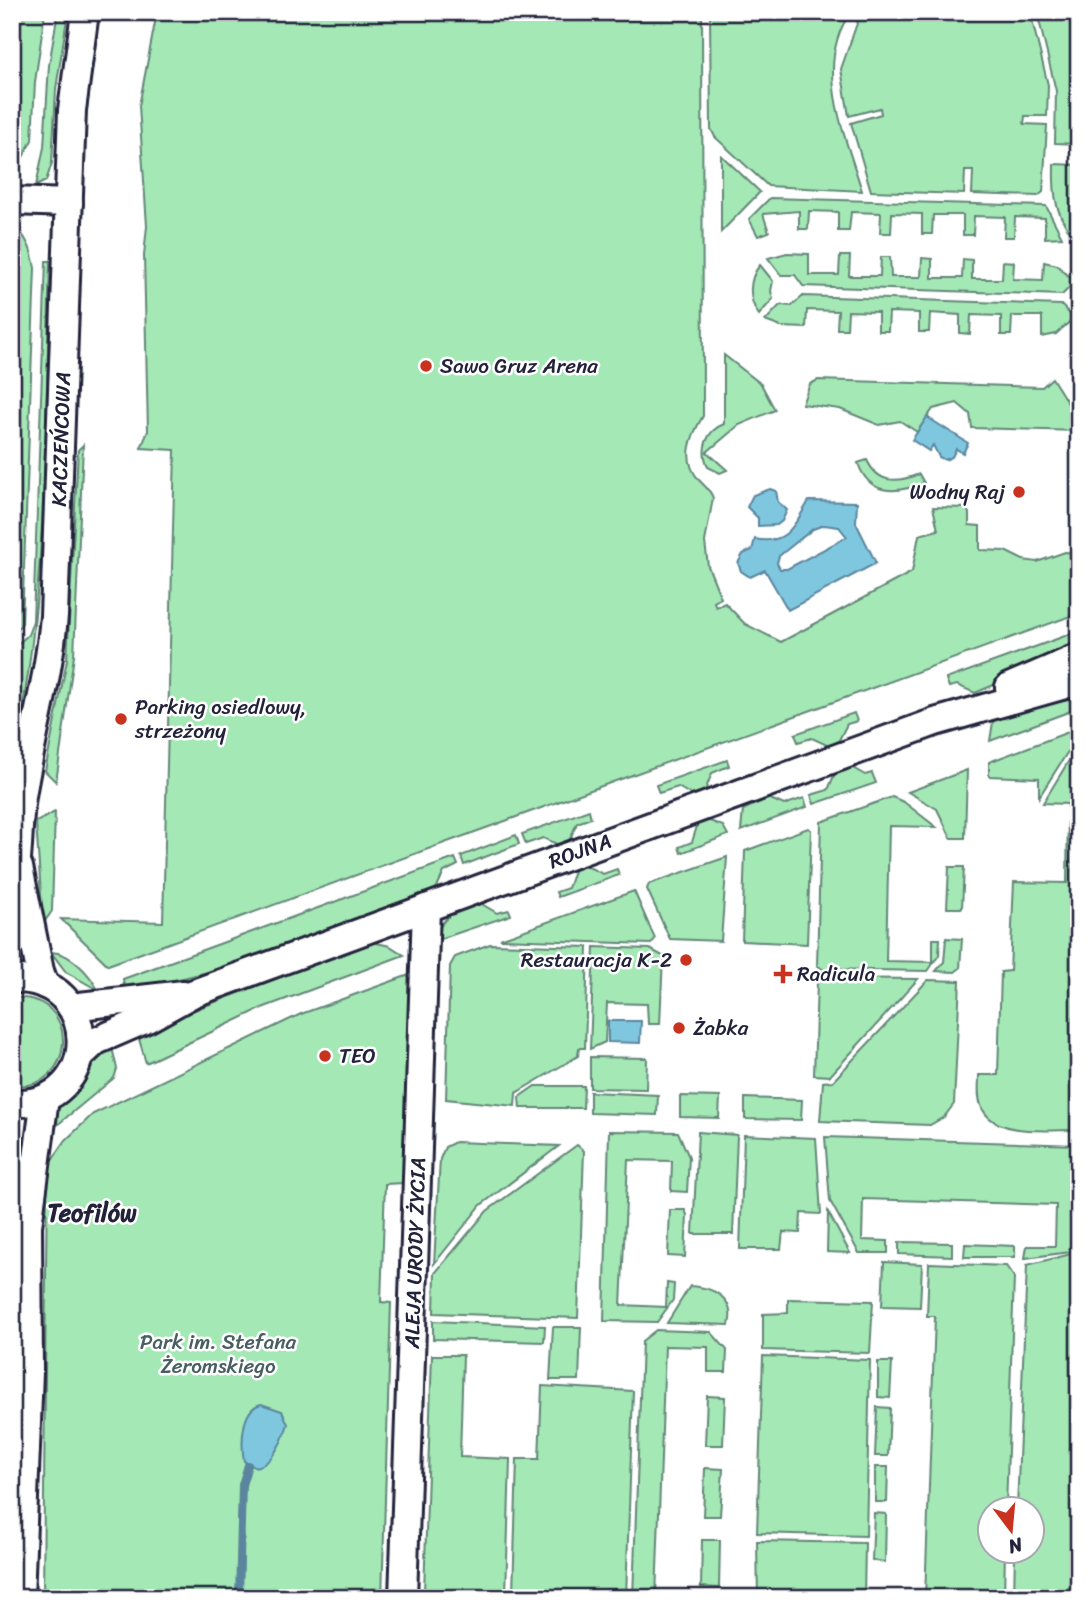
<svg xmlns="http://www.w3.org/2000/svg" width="1091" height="1610" font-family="Sriracha,sans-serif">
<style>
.green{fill:#a4e9b5;stroke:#638678;stroke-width:2}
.water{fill:#7fc7df;stroke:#5a859d;stroke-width:2;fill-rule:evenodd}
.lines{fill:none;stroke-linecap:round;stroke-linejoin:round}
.stream{stroke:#5a859d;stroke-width:8}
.minor-casing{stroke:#22223b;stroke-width:32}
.minor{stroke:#fff;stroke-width:26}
.poi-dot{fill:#c8321e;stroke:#fff;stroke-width:2.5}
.labels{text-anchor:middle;stroke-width:5;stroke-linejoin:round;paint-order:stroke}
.poi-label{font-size:21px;fill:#22223b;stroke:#fff;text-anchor:start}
.street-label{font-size:21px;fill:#22223b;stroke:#fff}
.park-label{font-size:21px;fill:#495e60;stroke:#fff}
.quarter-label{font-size:24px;font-weight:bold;fill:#22223b;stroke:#fff}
</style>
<rect width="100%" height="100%" fill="#fff"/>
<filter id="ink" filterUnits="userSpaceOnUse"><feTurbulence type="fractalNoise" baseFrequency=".0143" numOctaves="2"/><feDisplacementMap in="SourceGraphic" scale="14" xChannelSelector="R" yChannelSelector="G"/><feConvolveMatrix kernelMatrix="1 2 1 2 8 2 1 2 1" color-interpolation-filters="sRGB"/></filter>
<g filter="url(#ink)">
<!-- green -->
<g class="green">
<path d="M12,12H45L35,82L32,140L12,178Z"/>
<path d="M58,12H68L56,89L52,163L46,181L36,186L44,147L49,65Z"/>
<path d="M157,12H702L703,416C691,436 681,459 699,480C705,487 710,489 713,498L705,542L708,566L721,598L714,602L716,607L725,603L745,624L781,642L912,572L919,535L938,530L933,507L965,508L969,513V525L980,526V550L1005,551L1023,560L1037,562L1065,552L1079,553V613L108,965L61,919L163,922L175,450L141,448L148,431L144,255L147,226L139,106Z"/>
<path d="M710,12H851C812,65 846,137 862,191L768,186L715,137L711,129Z"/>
<path d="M861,12H1030L1048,85L1047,116H1025L1024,124L1047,125L1043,192L1038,196L972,194L973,171H965L964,194L871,191L851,123L881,114L880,108L849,116L841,69Z"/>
<path d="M1037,12H1079V144L1055,143L1056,91Z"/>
<path d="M721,155L760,192L721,232Z"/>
<path d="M1054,164L1079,165V243C1055,217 1053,197 1054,164Z"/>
<path d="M770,198L1046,206L1062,237L1045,238V218L1015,217L1014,237H1004L1005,217L974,216L973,235H963V215H933L932,234H922V214L892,213L891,233H880L881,213L851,212L849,231H838V212L809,211L808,229H799V211L763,214L769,232L758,236L749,219Z"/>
<path d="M12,226C27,234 32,252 35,268L22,623L12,636Z"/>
<path d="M787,253L809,254V275H839L840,256H850L849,276H880L881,257H890L891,277H921L922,258L932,259V278H962L963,259L972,260V279H1002L1003,261L1014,262L1013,279L1043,280L1044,262L1057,265L1075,282L1062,295L803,286L795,275H781L768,258Z"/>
<path d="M46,261H50C45,430 48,598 12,764V649L28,635L33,621Z"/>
<path d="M760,265L773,281L771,291L773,299L759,315C748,300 748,279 760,265Z"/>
<path d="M803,296L1061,305L1074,318L1056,334L1042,337V316H1012L1011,335H1001V316L971,315L970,334L960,333V315L930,313L929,332H919V313L889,312L888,331H878V312L848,311L847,329H837L838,311L807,310L806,328L781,327L765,321L780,305L792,306Z"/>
<path d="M724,355L761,384L775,410L739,425L707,452L727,470L720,473L708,467C700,449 706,431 724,424Z"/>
<path d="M1052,378L1079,421V431L972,428L970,414L957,403L933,409L917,432L900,421L879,425L840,409L802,404L810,384L818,380L1042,387Z"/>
<path d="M83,445L74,656L56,782L45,771L67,660L78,450Z"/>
<path d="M867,460C878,484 897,483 919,474L924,483C896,494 869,496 858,463Z"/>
<path d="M1079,631V649L975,693L957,685L949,687L946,679Z"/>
<path d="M1079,698V708L990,741L993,722L1001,713Z"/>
<path d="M854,713L857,721L847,724L838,742L829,746L812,738L798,742L795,734Z"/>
<path d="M1079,728V734L1039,797V778L989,776V762Z"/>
<path d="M1079,744V1130C1051,1129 996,1138 982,1108C977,1098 979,1086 979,1075H998L1001,972L1010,971L1014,882L1067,883L1068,804L1043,803Z"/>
<path d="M727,760L729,766L712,773L705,791L693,796L678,787L659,793L656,785Z"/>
<path d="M851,767L865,775L872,773L876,783L814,804L811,795L828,790L835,773Z"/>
<path d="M967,770L965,838H951L937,809L908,792Z"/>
<path d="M892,797L904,802L936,827L889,826L886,961L933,962V939H940L939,955L928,971L822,969L817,965L821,822Z"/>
<path d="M768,798L784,805L804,798L807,807L741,831L743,810Z"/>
<path d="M589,810L591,818L577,823L569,841L559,845L543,838L526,844L522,834Z"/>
<path d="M55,812L52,911L43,924L36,822Z"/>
<path d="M707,820L723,826L728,835L681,853L679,847L692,842L698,823Z"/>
<path d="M808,828L811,830L807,944L742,941L745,851Z"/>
<path d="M516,835L519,844L464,865L461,856Z"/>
<path d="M727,857L721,941L670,939L647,889L649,884Z"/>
<path d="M455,858L458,865L444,872L436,889L212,971L125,992L123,979Z"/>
<path d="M584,865L603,874L617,869L619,875L558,897L556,892L568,888L575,868Z"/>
<path d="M949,867H964L962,908H947Z"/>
<path d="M634,891L655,939L651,944L500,939Z"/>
<path d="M480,903L497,913L509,910L511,915L437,940C439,914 458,911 480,903Z"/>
<path d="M946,938L962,939L960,968L955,972L936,971L944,962Z"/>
<path d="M372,942L390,946L404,955L262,1008L146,1063L137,1032Z"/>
<path d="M490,944L588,947L585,1048H579L578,1056L516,1093L515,1106L446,1099L450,966L455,957Z"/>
<path d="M594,947L650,949L663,956L660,1024H648L647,1004L607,1003L605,1042L590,1049Z"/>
<path d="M51,952C71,953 89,973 98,990L66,972Z"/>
<path d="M412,974L403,1183L385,1184L381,1302L391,1303L382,1598H43L47,1167L66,1140L93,1114L301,1014Z"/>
<path d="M821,978L918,979L830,1076L814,1075L817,982Z"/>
<path d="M928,980L960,981L954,1104L944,1117L930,1125L820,1121L823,1082L833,1081Z"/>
<path d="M12,998C83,992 77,1094 12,1085Z"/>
<path d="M111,1043L117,1069L114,1078L50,1131C61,1092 83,1070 111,1043Z"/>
<path d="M590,1057L647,1058L646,1089L590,1088Z"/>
<path d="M535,1086H584L583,1108H520L519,1097Z"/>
<path d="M590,1092L658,1095L657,1115L590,1113Z"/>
<path d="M680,1096L720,1097L719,1118L680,1117Z"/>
<path d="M745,1098L802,1100L801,1120L745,1119Z"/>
<path d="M609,1131L678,1132L689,1157L687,1192L671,1191L672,1161L628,1160L621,1305L666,1307L667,1283L674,1284L673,1300L657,1322L604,1321Z"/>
<path d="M698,1132L737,1135L733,1234H693Z"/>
<path d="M744,1135L816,1138L821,1214L801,1213L800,1233L783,1232L781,1249H740Z"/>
<path d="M825,1137L1079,1145V1239L1070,1252L1025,1258L1027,1246H1055L1056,1205L863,1199L862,1240L888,1241V1253H859L830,1201Z"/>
<path d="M455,1142L559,1146L481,1205L434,1264L440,1159L445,1147Z"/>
<path d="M577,1145L584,1151L578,1318L434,1313L435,1273L487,1211Z"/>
<path d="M670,1210H685L687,1215L685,1257L668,1256Z"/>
<path d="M828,1212L850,1253L827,1252Z"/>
<path d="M899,1242L952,1243V1256L899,1254Z"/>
<path d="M965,1244L1015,1246V1257H964Z"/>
<path d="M1079,1252V1598H1014L1015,1551L1032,1550V1508H1017L1027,1265Z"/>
<path d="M884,1262L922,1264L920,1307L882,1306Z"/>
<path d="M929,1263L1006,1266L1014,1277L1006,1508H990V1550L1005,1551L1004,1598H925L935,1316H927Z"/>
<path d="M690,1286C713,1287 736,1298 729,1325L667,1323Z"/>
<path d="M788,1299L873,1301L870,1353L763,1350V1314L788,1313Z"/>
<path d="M433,1321L545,1326L544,1342L433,1339Z"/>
<path d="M553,1327H581L579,1380H550Z"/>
<path d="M656,1330L711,1332L727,1350L726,1372H708V1347L665,1346L656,1598H633L642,1341Z"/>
<path d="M432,1355H463L460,1457L510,1459L506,1594L424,1592Z"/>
<path d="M763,1356L870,1360L866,1536L757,1533Z"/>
<path d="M878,1362H892L890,1398L878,1397Z"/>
<path d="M542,1386L633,1391L626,1598L513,1594L517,1459H539Z"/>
<path d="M707,1396L725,1397L723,1445H705Z"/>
<path d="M877,1407L890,1408L888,1456H875Z"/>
<path d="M875,1467H888L887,1502H875Z"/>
<path d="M705,1468L723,1469L720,1516H703Z"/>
<path d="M874,1513L886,1514L885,1562L872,1560Z"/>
<path d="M702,1540H720L719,1588L701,1587Z"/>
<path d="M757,1541L865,1543L864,1598H758Z"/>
</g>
<!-- water -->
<g class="water">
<path d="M927,417L968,443L963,453L956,449L952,457L945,460L939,457L933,445L929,451L912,440Z"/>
<path d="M770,489L776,491L778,502L787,510L782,521L777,525L758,526V518L747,507L753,495Z"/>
<path d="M809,501L857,502L856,523L876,563L788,610L765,570L750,577L741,571L738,563L743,554L752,550L755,539C788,546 795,523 809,501ZM824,525L839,527L847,537L787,569H780L777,563L779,556L813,529Z"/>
<path d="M608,1021H641L640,1043L608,1042Z"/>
<path d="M261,1404L282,1411L288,1424C283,1440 266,1481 244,1461C241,1444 241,1409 261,1404Z"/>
</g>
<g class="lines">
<!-- stream -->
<path class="stream" d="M239,1598L242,1485L248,1465"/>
<defs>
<g id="minor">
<path d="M12,201L69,203"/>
<path d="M1009,687L1079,657"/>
<path d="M19,867L40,971L45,985"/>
<path d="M12,892C20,860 17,828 22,796C32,735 49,677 54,616L72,110L85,12"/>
<path d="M12,979C104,976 103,1108 12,1103"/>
<path d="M71,1007L184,994"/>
<path d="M80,1056L96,1041L149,1018L194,993L935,722L1079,681"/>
<path d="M12,1161L24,1214"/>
<path d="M20,1598L29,1372L28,1226L45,1098"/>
<path d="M403,1598L426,908"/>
</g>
</defs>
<!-- minor casing -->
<use href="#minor" class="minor-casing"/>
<!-- minor -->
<use href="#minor" class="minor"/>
</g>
</g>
<!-- markers -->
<g class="poi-dot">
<circle cx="426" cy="366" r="7"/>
<circle cx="1019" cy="492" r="7"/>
<circle cx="121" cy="719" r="7"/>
<circle cx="686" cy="960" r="7"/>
<path d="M779.5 963.5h7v7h7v7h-7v7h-7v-7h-7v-7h7z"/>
<circle cx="679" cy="1028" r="7"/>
<circle cx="325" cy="1056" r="7"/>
</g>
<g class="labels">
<!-- poi labels -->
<g class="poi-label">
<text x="440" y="373">Sawo Gruz Arena</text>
<text x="1005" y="499" text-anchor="end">Wodny Raj</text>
<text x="135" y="714">Parking osiedlowy,<tspan x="135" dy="24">strzeżony</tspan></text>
<text x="672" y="967" text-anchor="end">Restauracja K-2</text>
<text x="797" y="981">Radicula</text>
<text x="693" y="1035">Żabka</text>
<text x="339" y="1063">TEO</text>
</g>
<!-- street labels -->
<g class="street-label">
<text transform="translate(61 439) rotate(-88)" y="7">KACZEŃCOWA</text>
<text transform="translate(580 851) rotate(-20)" y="7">ROJNA</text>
<text transform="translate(415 1253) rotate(-88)" y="7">ALEJA URODY ŻYCIA</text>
</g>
<!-- park labels -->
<g class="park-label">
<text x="218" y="1349">Park im. Stefana<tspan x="218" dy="24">Żeromskiego</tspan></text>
</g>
<!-- quarter labels -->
<g class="quarter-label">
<text x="92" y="1221">Teofilów</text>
</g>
</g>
<!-- margin -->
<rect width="1091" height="1610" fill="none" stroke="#fff" stroke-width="42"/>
<rect x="21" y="21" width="1049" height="1568" fill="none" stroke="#22223b" stroke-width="2.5" filter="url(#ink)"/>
<!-- north arrow -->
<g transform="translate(1011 1530) rotate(164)"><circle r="33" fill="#ffffff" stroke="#a7a7b1" stroke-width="2"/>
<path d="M0-5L12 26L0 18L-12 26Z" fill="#c8321e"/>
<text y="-10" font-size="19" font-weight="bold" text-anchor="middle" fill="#22223b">N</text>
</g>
</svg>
